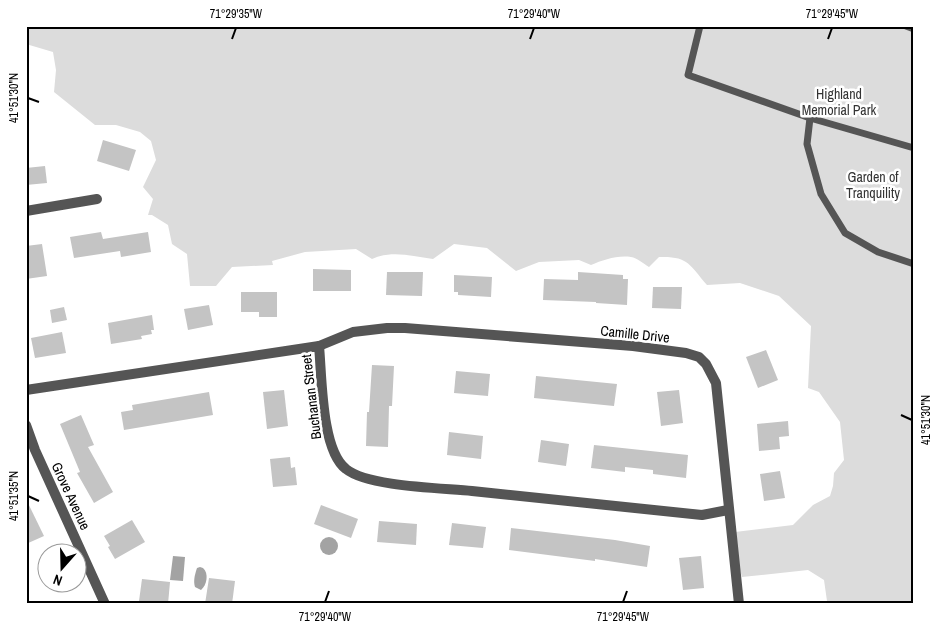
<svg xmlns="http://www.w3.org/2000/svg" width="940" height="630" font-family="'Archivo Narrow',sans-serif">
<style>
.green{fill:#dcdcdc}
.water{fill:#a3a3a3}
.building{fill:#c4c4c4}
.lines{fill:none;stroke-linecap:round;stroke-linejoin:round}
.service{stroke:#555;stroke-width:7}
.minor{stroke:#555;stroke-width:10}
.ticks{fill:none;stroke:#000;stroke-width:2}
.labels{text-anchor:middle;stroke-width:5;stroke-linejoin:round;paint-order:stroke}
.park-label{font-size:14px;fill:#333;stroke:#fff}
.street-label{font-size:14px;fill:#000;stroke:#fff}
.neatline{fill:none;stroke:#000;stroke-width:2}
.ticks-label{font-size:12px;text-anchor:middle;fill:#000}
</style>
<rect width="100%" height="100%" fill="#fff"/>
<!-- green -->
<path class="green" d="M26,26H914V604H830L827,601L824,580L808,570L742,577L739,567L735,532L793,525L813,505L830,496L833,486L834,473L844,460L840,422L819,392L808,388L811,326L779,296L740,283L707,285C689,264 688,256 659,257L649,267C644,264 637,258 631,257C617,255 603,260 591,265L579,260L539,262L516,271L487,248L454,244L433,259C412,256 391,250 372,259L356,249L305,252L272,261L273,265L232,267L216,286H190L187,254L172,244L168,225L152,215H148L153,199L143,187L156,160L151,141L140,132L116,125H95L54,92L56,70L53,52L26,44Z"/>
<!-- water -->
<g class="water">
<circle cx="329" cy="546" r="9"/>
<path d="M173,556L185,557L183,581L170,580Z"/>
<path d="M200,567L203,568C209,573 207,585 201,590L195,587C193,581 195,574 197,568Z"/>
</g>
<!-- building -->
<g class="building">
<path d="M103,140L136,150L129,171L97,161Z"/>
<path d="M45,166L47,183L26,185V168Z"/>
<path d="M101,232L103,239L148,232L151,252L121,257L120,251L74,258L70,237Z"/>
<path d="M42,244L47,276L26,279V246Z"/>
<path d="M313,269L351,270V291H313Z"/>
<path d="M387,272H423L422,296L386,295Z"/>
<path d="M578,272L623,275V279H628L627,305L596,303V302L543,300L544,279L578,280Z"/>
<path d="M454,275L492,277L491,297L458,295V292H454Z"/>
<path d="M653,287H682L681,309L652,308Z"/>
<path d="M241,292H277V317H259V312H241Z"/>
<path d="M209,305L213,325L188,330L184,309Z"/>
<path d="M64,307L67,320L52,323L50,310Z"/>
<path d="M152,315L154,330H151L152,334L141,336L142,339L111,344L108,323Z"/>
<path d="M62,332L66,353L35,358L31,338Z"/>
<path d="M766,350L778,380L758,388L746,357Z"/>
<path d="M372,365L394,366L392,406H389L388,447L366,446L367,412H369Z"/>
<path d="M456,371L490,374L488,396L454,393Z"/>
<path d="M536,376L617,384L614,406L534,398Z"/>
<path d="M284,390L288,426L267,429L263,392Z"/>
<path d="M679,390L683,423L661,426L657,392Z"/>
<path d="M209,392L213,415L124,430L121,412L133,410L132,405Z"/>
<path d="M81,415L94,445L88,447L113,492L94,503L77,473L80,472L60,424Z"/>
<path d="M788,421L789,436L779,437L780,449L759,451L757,424Z"/>
<path d="M449,432L483,436L481,459L447,455Z"/>
<path d="M541,440L569,444L566,466L538,462Z"/>
<path d="M594,445L688,455L686,478L653,474V470L625,467V472L591,468Z"/>
<path d="M290,457L291,468L295,467L297,485L273,487L270,459Z"/>
<path d="M780,471L785,498L764,501L760,474Z"/>
<path d="M26,499L44,536L26,544Z"/>
<path d="M321,505L358,519L351,538L314,524Z"/>
<path d="M132,520L145,542L115,559L108,547L110,546L104,536Z"/>
<path d="M379,521L417,524L416,545L377,542Z"/>
<path d="M452,523L486,527L483,548L449,545Z"/>
<path d="M511,528L615,540L650,546L647,567L595,559V561L509,550Z"/>
<path d="M701,556L704,588L683,590L679,558Z"/>
<path d="M209,578L235,581L232,604H205Z"/>
<path d="M142,579L170,582L168,604L139,601Z"/>
</g>
<g class="lines">
<!-- service -->
<g class="service">
<path d="M700,26L688,75L810,118L914,148"/>
<path d="M906,26L914,29"/>
<path d="M810,118L807,144L821,194L845,233L878,252L914,264"/>
</g>
<!-- minor -->
<g class="minor">
<path d="M26,211L97,199"/>
<path d="M319,346L353,332L387,328H405L633,346L686,353L699,357L706,364L716,383L739,604"/>
<path d="M26,390L319,346C322,376 321,450 346,469C368,487 443,488 472,491C548,499 625,507 702,515L728,510"/>
<path d="M26,425L35,450L105,604"/>
</g>
</g>
<!-- ticks -->
<path class="ticks" d="M232,39L236,28M530,39L534,28M828,39L832,28M28,98L39,102M901,415L912,420M28,496L39,501M325,602L329,591M623,602L627,591"/>
<g class="labels">
<!-- park labels -->
<g class="park-label">
<text x="839" y="99">Highland<tspan x="839" dy="16">Memorial Park</tspan></text>
<text x="873" y="182">Garden of<tspan x="873" dy="16">Tranquility</tspan></text>
</g>
<!-- street labels -->
<g class="street-label">
<text transform="translate(635 334) rotate(6)" y="5">Camille Drive</text>
<text transform="translate(311 397) rotate(-97)" y="5">Buchanan Street</text>
<text transform="translate(71 496) rotate(65)" y="5">Grove Avenue</text>
</g>
</g>
<!-- border -->
<rect width="940" height="630" fill="none" stroke="#ffffff" stroke-width="55"/>
<!-- north arrow -->
<g transform="translate(62 568) rotate(200)"><circle r="24" fill="#ffffff" stroke="#999999"/>
<path d="M0-4L9 19L0 12L-9 19Z" fill="#000000"/>
<text y="-8" font-size="14" font-weight="bold" text-anchor="middle" fill="#000000">N</text>
</g>
<rect x="28" y="28" width="884" height="574" class="neatline"/>
<g class="ticks-label">
<text x="236" y="18">71°29'35"W</text>
<text x="534" y="18">71°29'40"W</text>
<text x="832" y="18">71°29'45"W</text>
<text transform="translate(14 98) rotate(-90)" y="4">41°51'30"N</text>
<text transform="translate(926 420) rotate(-90)" y="4">41°51'30"N</text>
<text transform="translate(14 496) rotate(-90)" y="4">41°51'35"N</text>
<text x="325" y="621">71°29'40"W</text>
<text x="623" y="621">71°29'45"W</text>
</g>
</svg>
